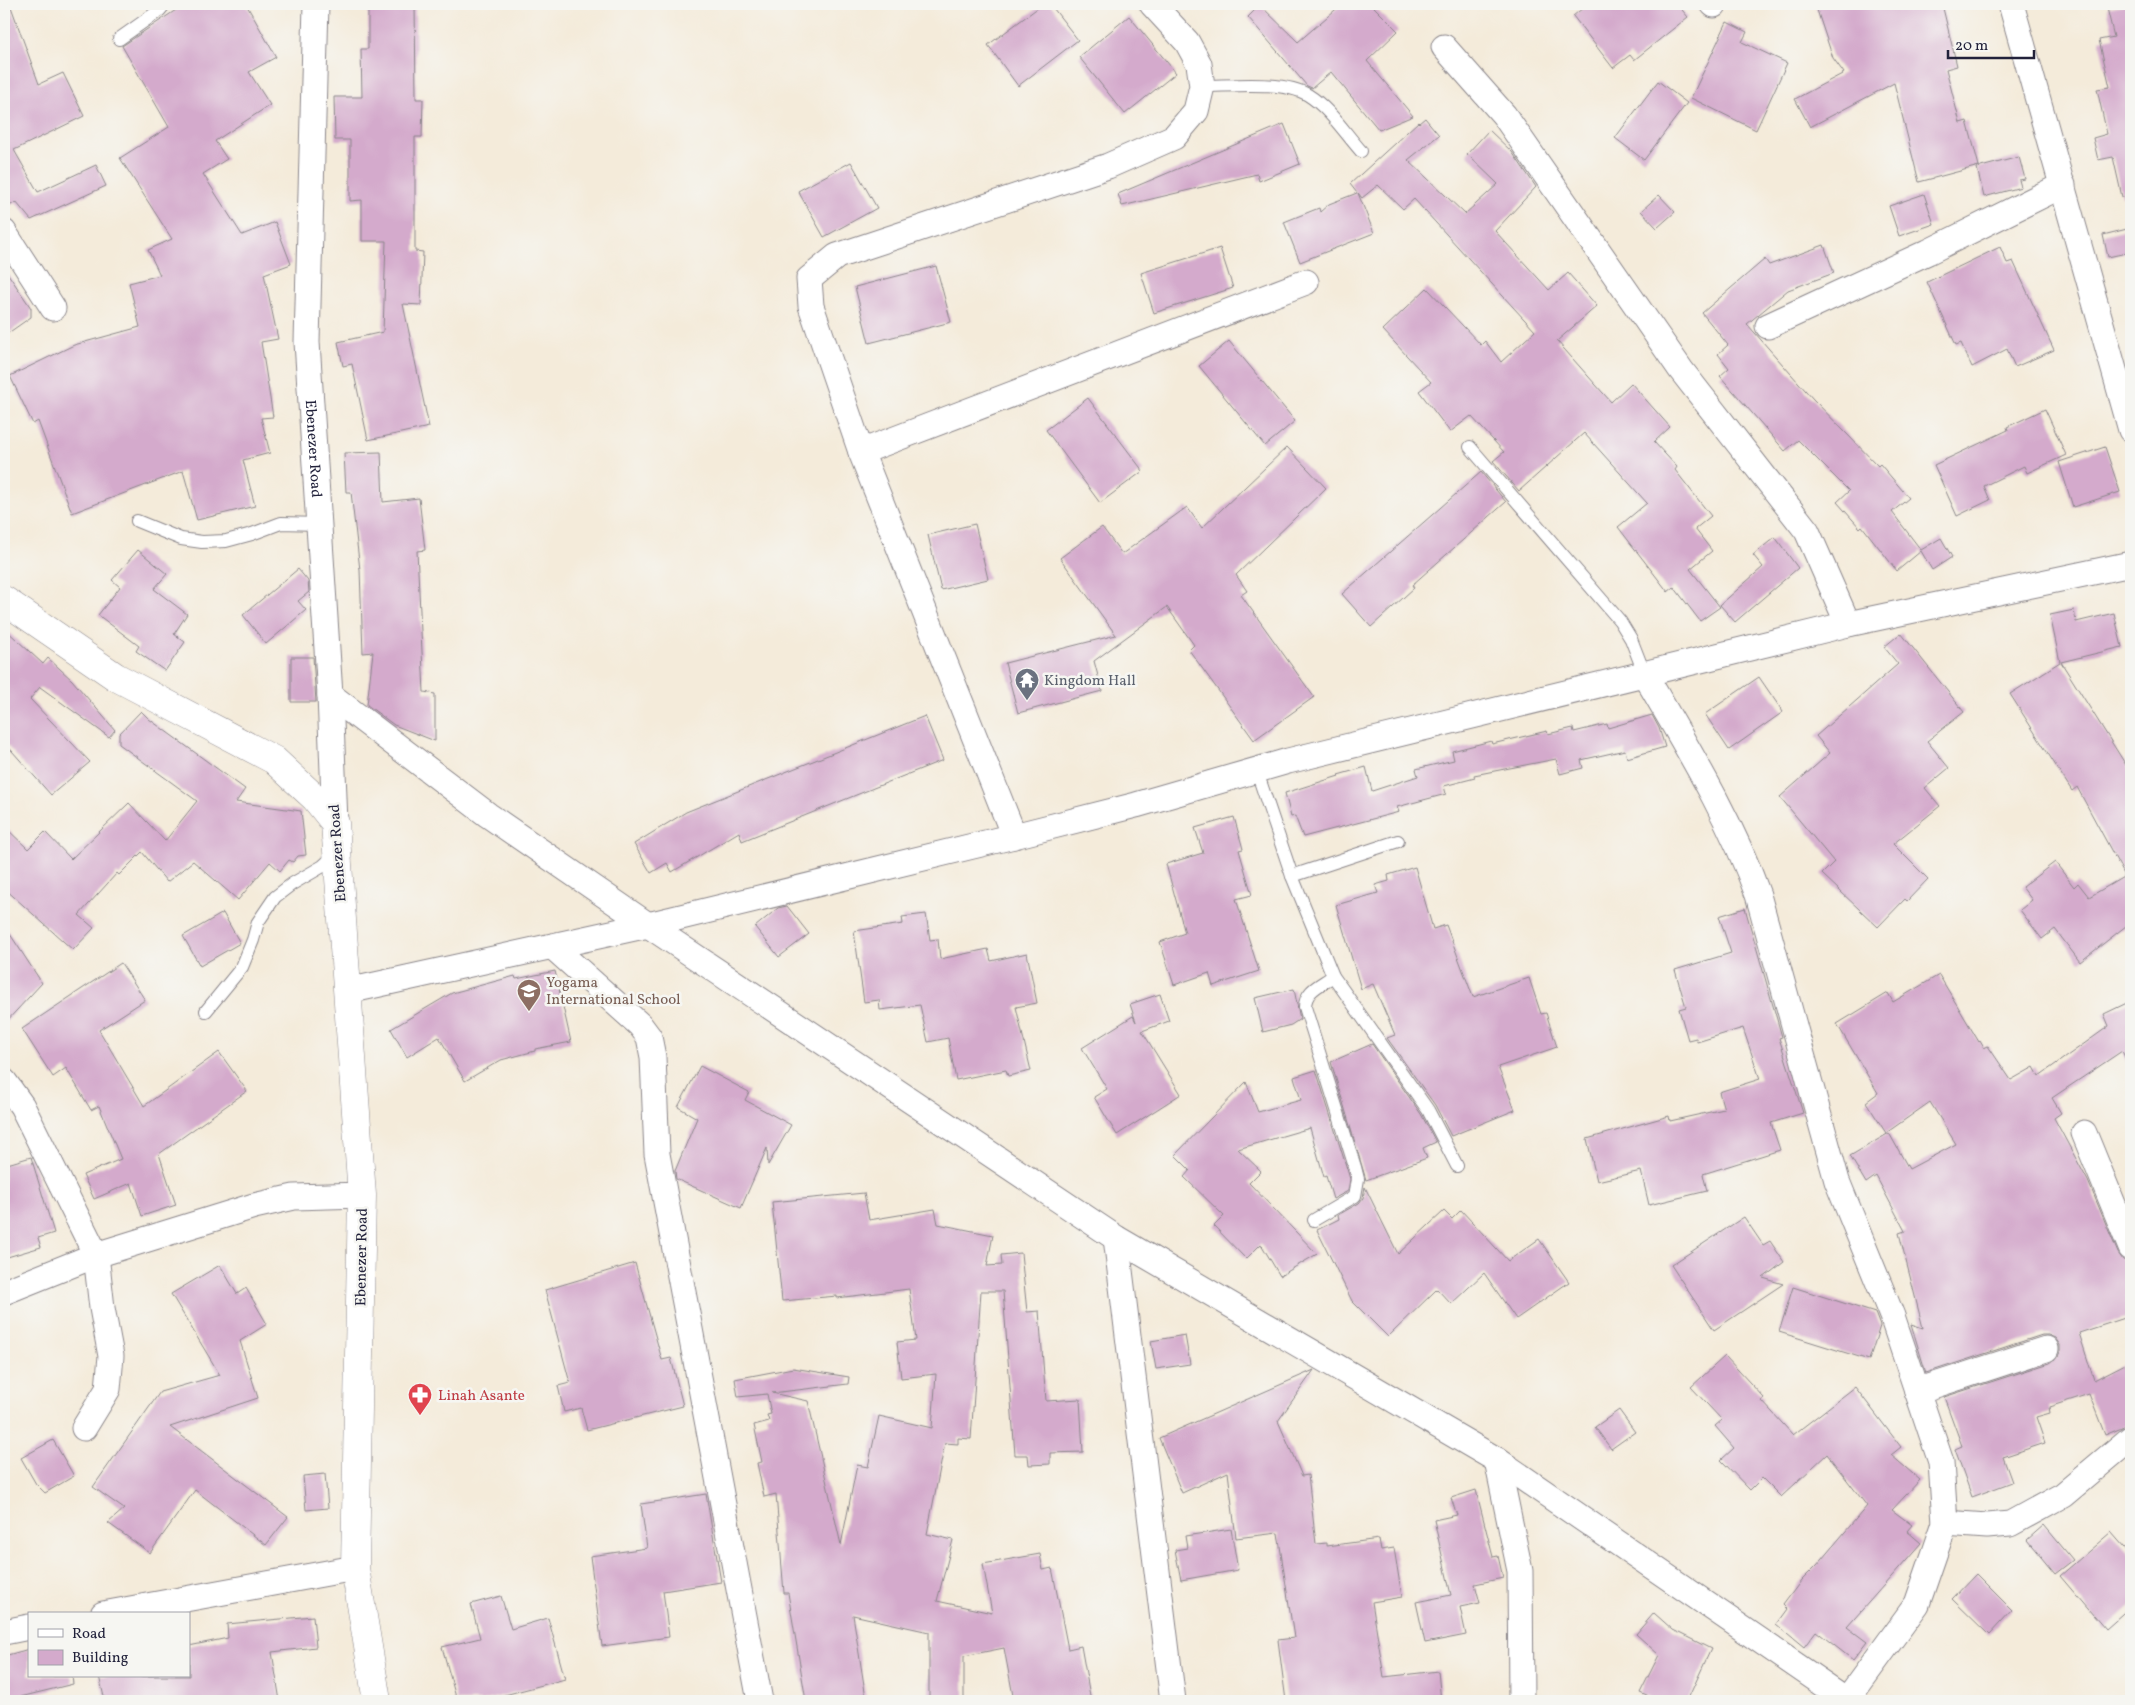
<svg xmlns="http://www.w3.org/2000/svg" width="2135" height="1705" font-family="Vollkorn,serif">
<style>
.building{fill:#d4aacc}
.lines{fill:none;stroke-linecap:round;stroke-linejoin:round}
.lane-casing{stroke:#8b868a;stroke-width:14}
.street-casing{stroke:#8b868a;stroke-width:27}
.secondary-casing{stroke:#8b868a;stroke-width:29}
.lane{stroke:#fff;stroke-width:12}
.street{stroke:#fff;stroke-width:25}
.secondary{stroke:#fff;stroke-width:28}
.labels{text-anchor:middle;stroke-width:5;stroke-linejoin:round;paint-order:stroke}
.street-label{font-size:15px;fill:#22223b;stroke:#f6f6f2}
.worship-label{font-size:15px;fill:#5b616d;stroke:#f6f6f2;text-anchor:start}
.education-label{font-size:15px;fill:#785e54;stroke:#f6f6f2;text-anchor:start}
.health-label{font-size:15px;fill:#be3a42;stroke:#f6f6f2;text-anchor:start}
</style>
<rect width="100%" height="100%" fill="#f6f6f2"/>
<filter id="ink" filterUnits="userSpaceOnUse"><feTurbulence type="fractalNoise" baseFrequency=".02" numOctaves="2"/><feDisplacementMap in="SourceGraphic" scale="10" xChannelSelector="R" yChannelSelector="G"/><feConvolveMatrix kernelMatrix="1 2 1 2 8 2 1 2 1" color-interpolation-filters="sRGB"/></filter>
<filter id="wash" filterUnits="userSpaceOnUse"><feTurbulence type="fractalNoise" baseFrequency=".0096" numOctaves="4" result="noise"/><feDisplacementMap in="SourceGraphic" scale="20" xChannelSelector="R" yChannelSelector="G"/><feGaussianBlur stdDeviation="1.12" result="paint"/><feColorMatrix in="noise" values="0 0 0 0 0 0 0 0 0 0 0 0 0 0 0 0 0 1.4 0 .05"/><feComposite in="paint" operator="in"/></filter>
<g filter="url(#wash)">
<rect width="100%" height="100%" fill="#f4ebda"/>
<g id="blocks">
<!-- building -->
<g class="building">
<path d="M4,4H10L39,84L63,73L84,116L14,150L38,192L96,165L106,186L31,220L16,202L4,209Z"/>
<path d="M185,4H246L276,57L249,72L270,105L215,141L227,159L203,174L242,235L275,222L291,264L264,274L278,339L261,342L273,417L261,418L270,453L243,460L255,506L197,520L183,471L72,513L38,421L33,424L10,376L74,345L140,327L129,283L160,275L148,250L172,239L120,158L169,127L122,46Z"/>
<path d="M368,4H415L416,99H423L422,137H415V251L423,252L421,305L403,304L429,427L368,440L352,364L343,366L338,342L383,332L386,241H362V200L350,201V140H335L334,97H362L361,49H368Z"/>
<path d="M1043,4H1050L1078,40L1018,86L988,45Z"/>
<path d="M1342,4H1371L1398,31L1367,61L1413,116L1379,130L1331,72L1312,88L1307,86L1248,17L1260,5L1298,42Z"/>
<path d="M1588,4H1677L1688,17L1634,60L1630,55L1613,68L1573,16Z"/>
<path d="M1815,4H1942L1957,66L1946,69L1960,123L1967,121L1979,166L1919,182L1894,83L1810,127L1795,99L1844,73L1833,58Z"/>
<path d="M2127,4H2131V196L2122,197L2113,157L2098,160L2093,138L2107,134L2097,89L2110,87L2099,40L2114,37L2107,8Z"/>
<path d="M1129,16L1176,73L1125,114L1079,57Z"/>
<path d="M1727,22L1747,32L1742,42L1787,63L1756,130L1691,98Z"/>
<path d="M1658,81L1687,103L1644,160L1615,138Z"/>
<path d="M1425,118L1439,135L1408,160L1465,214L1498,184L1467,154L1489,130L1512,152L1536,187L1495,231L1549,290L1568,273L1597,306L1557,341L1611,402L1631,383L1670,427L1654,442L1677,467L1675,470L1711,516L1695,529L1712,551L1690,569L1720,607L1700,621L1674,587L1668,592L1618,527L1647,503L1584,433L1519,491L1493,461L1504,452L1471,416L1450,432L1419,391L1431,382L1383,330L1427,288L1481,345L1485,341L1501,362L1535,331L1414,199L1403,209L1378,185L1362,198L1358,193L1374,233L1300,262L1284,222L1319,208L1320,212L1329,204L1357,193L1350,184L1418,122L1419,123Z"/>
<path d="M1284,124L1300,164L1259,181L1257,174L1122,206L1118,194Z"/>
<path d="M2019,157L2025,179L2019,180L2021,187L1984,197L1977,168Z"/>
<path d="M851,162L877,208L824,237L798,191Z"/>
<path d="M1924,194L1934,224L1899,236L1889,206Z"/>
<path d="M1659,195L1675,212L1657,228L1641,211Z"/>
<path d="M2131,228V252L2108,257L2103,235Z"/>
<path d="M1824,245L1834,273L1788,290L1747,324L1813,399L1878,466L1880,464L1909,498L1892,512L1921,550L1941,538L1952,557L1932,570L1921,551L1897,571L1862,526L1860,528L1837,502L1849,491L1798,440L1785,451L1720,376L1729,368L1718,354L1728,345L1702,313L1765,259L1769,265Z"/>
<path d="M2000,247L2007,263L2013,261L2054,350L2015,367L2007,349L1972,367L1961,343L1956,345L1927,282Z"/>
<path d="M1220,248L1233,288L1154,313L1141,273Z"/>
<path d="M936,266L951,322L869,343L855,287Z"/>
<path d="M4,268L31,308V317L4,336Z"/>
<path d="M1229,341L1295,421L1265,446L1199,366Z"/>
<path d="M1088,398L1143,471L1100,503L1046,430Z"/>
<path d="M2045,409L2066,455L2027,473L2024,466L1984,486L1990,500L1957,516L1934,465L2008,430L2007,427Z"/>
<path d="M1287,447L1326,488L1236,575L1247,591L1241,595L1314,697L1254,740L1189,650L1194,645L1167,607L1094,661L1102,691L1018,713L1005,663L1116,635L1060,558L1102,527L1122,554L1187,507L1202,528Z"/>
<path d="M2105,447L2120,492L2073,507L2059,462Z"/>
<path d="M381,452L383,502L419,498L425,550L417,551L424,692L435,694V741L394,725L367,705L373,652L363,653L360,570L351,492H346L344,453Z"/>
<path d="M1481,472L1506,502L1412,585L1414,588L1371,627L1342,594Z"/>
<path d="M975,524L988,579L941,590L928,535Z"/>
<path d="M1775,537L1798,568L1735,622L1720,605L1763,567L1753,555Z"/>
<path d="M138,550L167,574L154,589L187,614L174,634L185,642L165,671L136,651L139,646L98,615L120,587L112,580Z"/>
<path d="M298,569L308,581L309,592L298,601L306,610L266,644L243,615Z"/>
<path d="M2074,610L2076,622L2114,613L2122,647L2061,662L2131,773V922L2080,962L2055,929L2042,939L2020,910L2032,900L2022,887L2055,862L2074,887L2078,883L2089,897L2125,876L2077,787L2072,791L2010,694L2060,662L2050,615Z"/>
<path d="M4,628L43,664L48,658L72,680L115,730L109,737L40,687L30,699L90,762L51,795L4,742Z"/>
<path d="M1901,633L1964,712L1927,741L1949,768L1925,788L1940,806L1893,844L1928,879L1907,901L1905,899L1878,927L1822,874L1834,862L1780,797L1830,753L1816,736L1898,664L1884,647Z"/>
<path d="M291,657H313L316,702H291Z"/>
<path d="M1759,677L1783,712L1729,750L1705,714Z"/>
<path d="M141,711L149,719L245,789L236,802L301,811L306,855L298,856L293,862L289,860L280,871L270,862L238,900L193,861L167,882L142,852L119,875L117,873L79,915L94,928L73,950L4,888V826L28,849L45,832L71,859L129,803L165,841L197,801L119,744V734Z"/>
<path d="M1652,715L1659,728L1665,747L1627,758L1625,750L1581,760L1583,768L1560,774L1556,759L1474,775L1475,778L1444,786L1446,794L1397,807L1399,812L1303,837L1295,816L1291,817L1285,793L1339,776L1338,775L1366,767L1372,791L1418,776L1416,769L1454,760L1452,751L1491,741L1492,744L1547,731L1548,734L1573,728L1574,732L1607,724L1608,728Z"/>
<path d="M925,716L943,760L742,841L739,832L672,872L667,863L651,873L634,844L686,812Z"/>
<path d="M1234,817L1243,849L1239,850L1252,895L1236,899L1259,971L1213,986L1209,973L1174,985L1160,942L1185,933L1166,864L1203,853L1195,828Z"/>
<path d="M1415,867L1433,929L1446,925L1473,997L1529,978L1541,1014L1546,1013L1557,1047L1498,1067L1515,1110L1451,1136L1435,1105L1387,1038L1395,1035L1373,984L1361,989L1336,905L1378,893L1375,885L1389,881L1388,875Z"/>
<path d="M787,906L809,934L779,957L755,927L778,908Z"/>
<path d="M1745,908L1782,1037L1779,1038L1803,1113L1771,1123L1780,1150L1703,1174L1707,1191L1649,1205L1641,1171L1597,1181L1587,1139L1669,1116L1670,1121L1724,1109L1719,1092L1760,1079L1743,1028L1697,1042L1696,1038L1688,1040L1679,1009L1686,1007L1675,970L1731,953L1719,916Z"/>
<path d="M223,913L240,943L200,966L183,936Z"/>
<path d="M926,914L930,940L938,939L940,959L988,949L991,961L1027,953L1037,1003L1016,1007L1031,1071L1008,1076L1006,1070L956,1080L948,1038L928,1042L920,1005L880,1010L879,1000L864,1002L854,931L903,924L902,917Z"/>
<path d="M4,925L42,983L4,1024Z"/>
<path d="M121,963L145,1000L99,1030L144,1106L219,1052L247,1091L159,1154L176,1205L142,1216L131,1183L94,1199L83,1175L121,1159L99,1106L91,1110L66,1068L53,1077L22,1029Z"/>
<path d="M555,971L571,1042L535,1049V1051L501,1060L465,1081L439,1037L407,1057L391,1029L452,993L515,976L516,979Z"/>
<path d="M1939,975L1979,1042L1980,1041L1984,1048L1988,1046L2011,1080L2034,1067L2039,1076L2109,1026L2104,1014L2131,1001V1070L2122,1051L2052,1098L2061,1113L2054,1118L2088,1181L2118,1253L2123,1260L2131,1262V1316L2079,1333L2094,1380L2131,1361V1424L2105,1435L2089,1394L2049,1407L2050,1413L2036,1417L2045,1443L2003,1457L2012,1482L1972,1497L1955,1449L1962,1446L1944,1397L2050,1363L2057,1358L2060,1352V1345L2055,1338L2048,1335H2042L1926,1373L1911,1324L1923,1328L1899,1233L1905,1231L1876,1176L1866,1183L1850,1156L1889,1133L1909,1169L1956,1144L1930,1102L1886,1133L1866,1102L1878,1093L1837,1024L1888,993L1893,1002Z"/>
<path d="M1294,989L1300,1019L1291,1025L1263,1032L1255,998Z"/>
<path d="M1160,994L1169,1021L1142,1031L1181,1094L1117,1135L1094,1097L1107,1089L1082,1048L1133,1016L1136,1022L1130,1004Z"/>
<path d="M1372,1044L1421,1114L1436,1142L1423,1148L1427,1158L1366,1180L1331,1062Z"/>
<path d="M700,1066L749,1092L745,1100L791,1125L768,1165L767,1148L741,1208L676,1179L675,1171L697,1118L678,1107Z"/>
<path d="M1316,1070L1347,1169L1350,1179L1348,1191L1333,1199L1326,1176L1324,1177L1310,1128L1238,1149L1261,1171L1249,1183L1317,1254L1280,1276L1261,1244L1246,1259L1214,1226L1224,1216L1184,1177L1190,1170L1175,1155L1246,1082L1258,1112L1301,1100L1294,1077Z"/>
<path d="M31,1157L54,1233L38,1238L41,1247L4,1258V1165Z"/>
<path d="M1365,1187L1398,1254L1444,1211L1452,1219L1461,1210L1508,1261L1539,1239L1569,1282L1516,1319L1484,1273L1451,1304L1437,1289L1388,1337L1352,1301L1317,1230L1339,1219L1338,1215L1359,1203L1363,1198Z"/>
<path d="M864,1193L869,1220L935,1209L938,1224L993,1235L987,1266L1002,1265L1001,1255L1021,1253L1027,1312L1039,1311L1046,1401L1080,1399L1083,1452L1050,1453V1464L1029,1465L1028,1455H1015L1003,1291H981L971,1439L958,1438V1444L945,1443L927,1534L953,1540L937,1601L992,1613L983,1564L1040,1554L1043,1570L1052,1568L1068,1649L1081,1646L1091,1701H1014L1004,1648L964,1656V1701H929V1632L853,1615L866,1698L847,1701H806L788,1593H784L776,1494L764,1497L757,1463L762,1462L754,1425L769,1421L767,1415L771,1414L767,1394L738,1397L735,1379L793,1368L849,1377L848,1384L772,1393L808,1401L841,1545L857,1465L868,1467L879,1416L932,1428L936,1374L901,1378L897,1342L916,1340L909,1289L837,1298V1296L782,1301L772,1202Z"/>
<path d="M1744,1217L1763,1245L1770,1241L1784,1262L1763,1278L1783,1284L1714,1330L1671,1265Z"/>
<path d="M635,1263L662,1360L671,1358L683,1406L587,1430L581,1408L564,1412L558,1386L570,1383L545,1290Z"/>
<path d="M220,1265L237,1294L246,1288L267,1324L240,1341L258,1398L170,1427L288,1517L266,1545L195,1490L150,1553L108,1523L124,1509L93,1487L160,1392L220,1375L171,1294Z"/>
<path d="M1793,1287L1875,1313L1880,1326L1869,1360L1779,1332Z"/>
<path d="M1185,1335L1190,1364L1156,1369L1151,1341Z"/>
<path d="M1725,1356L1764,1398L1762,1401L1793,1435L1855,1387L1901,1447L1891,1455L1920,1480L1892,1510L1912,1525L1907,1531L1921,1543L1847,1627L1867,1642L1853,1660L1816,1631L1804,1647L1776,1624L1787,1609L1783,1605L1801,1581L1817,1565L1867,1506L1827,1454L1781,1497L1762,1478L1750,1490L1721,1460L1734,1448L1715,1426L1722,1420L1691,1387Z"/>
<path d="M1314,1370L1278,1421L1302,1476L1308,1475L1316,1544L1327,1543V1546L1379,1539L1381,1550L1394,1548L1402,1597L1372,1602L1384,1677L1438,1671L1441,1701H1286L1278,1640L1294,1638L1278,1533L1236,1538L1228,1472L1182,1493L1159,1438Z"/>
<path d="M1619,1410L1635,1432L1611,1449L1595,1427Z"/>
<path d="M53,1440L74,1476L45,1493L36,1484L21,1458Z"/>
<path d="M325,1474L328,1508L306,1510L303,1476Z"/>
<path d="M1476,1490L1493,1557L1498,1556L1503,1578L1475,1584L1480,1603L1460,1607L1466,1635L1425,1643L1416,1602L1451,1595L1434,1520L1457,1515L1451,1498Z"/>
<path d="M706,1494L721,1582L663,1591L669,1637L602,1646L590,1556L647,1548L641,1504Z"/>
<path d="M2044,1525L2073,1560L2055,1574L2027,1540Z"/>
<path d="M1231,1529L1238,1570L1181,1580L1175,1550L1187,1548L1185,1536Z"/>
<path d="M2111,1532L2131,1555V1606L2105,1629L2060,1576Z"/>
<path d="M1976,1574L2012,1610L1989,1635L1952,1599Z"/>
<path d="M501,1596L511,1629L548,1618L565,1679L482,1701H457L442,1647L480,1638L471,1604Z"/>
<path d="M1654,1613L1673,1630L1711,1649L1687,1701H1658L1640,1693L1659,1655L1636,1634Z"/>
<path d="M313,1616L316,1647L272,1652L280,1701H105L99,1676H189V1646L228,1638L227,1624Z"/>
<path d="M29,1649V1676H72L73,1684L4,1701V1656Z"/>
</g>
</g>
</g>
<g filter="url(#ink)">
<use href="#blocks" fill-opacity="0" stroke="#8b868a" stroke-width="1"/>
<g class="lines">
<defs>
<g id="lane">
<path d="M119,39L160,10L165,4"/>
<path d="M1202,86C1231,86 1284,80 1308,95C1329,108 1345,133 1361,151"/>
<path d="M1470,447L1620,621L1631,639L1645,675"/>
<path d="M137,521L181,539L202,542L226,541L252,534L281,523L319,524"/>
<path d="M1256,769L1292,876L1333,976L1428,1110L1457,1166"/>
<path d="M1292,876L1398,841"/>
<path d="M206,1011L242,967L253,940L258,922L275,897L292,884L323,866L336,854"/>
<path d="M1314,1220L1355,1196L1358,1179L1355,1167L1305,1007C1305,990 1321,985 1333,976"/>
</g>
<g id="street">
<path id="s1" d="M316,4L307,342L330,695L335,823"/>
<path d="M1713,4L1714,5"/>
<path d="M2011,4L2131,430"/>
<path d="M1444,47L1504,115L1681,370L1807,531L1848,624"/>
<path d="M4,232L53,308"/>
<path d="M1768,326L1928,252L2063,185"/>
<path d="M861,452L1306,282"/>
<path d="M1645,675C1686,746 1730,817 1758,895L1837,1181L1892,1316L1941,1462L1945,1523L1917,1604L1846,1701"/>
<path d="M330,695L488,815L648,925L1116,1238L1497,1460L1848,1701"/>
<path d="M1014,836L861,452L811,306L809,279L837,256L1108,166L1174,137L1196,111L1202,86L1199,64L1187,42L1152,4"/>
<path d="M553,947L640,1025L649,1037L653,1057L657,1154L760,1701"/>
<path d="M348,991L648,925L1014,836L1136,805L1288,761L1848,624L2131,564"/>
<path d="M4,1081L22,1106L96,1255L102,1308L111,1356L108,1389L84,1428"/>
<path d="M2084,1133L2131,1248"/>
<path d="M1116,1238L1173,1701"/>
<path d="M4,1292L96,1255L254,1206L294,1197L362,1195"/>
<path d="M1917,1391L2046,1349"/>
<path d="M1497,1460L1520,1571L1521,1701"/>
<path d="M1945,1523L1987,1526L2010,1524L2063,1495L2131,1438"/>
<path d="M103,1614L355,1568"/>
<path d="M4,1632L29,1627"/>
</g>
<path id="secondary" d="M4,600L116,677L274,760L315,798L335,823L362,1195L355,1568L377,1701"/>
</defs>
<!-- lane casing -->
<use href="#lane" class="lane-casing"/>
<!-- street casing -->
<use href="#street" class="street-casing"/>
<!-- secondary casing -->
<use href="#secondary" class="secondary-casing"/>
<!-- lane -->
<use href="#lane" class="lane"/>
<!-- street -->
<use href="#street" class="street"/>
<!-- secondary -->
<use href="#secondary" class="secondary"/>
</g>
</g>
<!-- icons -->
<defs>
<symbol id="temple-pin" viewBox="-11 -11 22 30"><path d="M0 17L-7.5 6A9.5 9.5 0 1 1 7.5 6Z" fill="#6b7280" stroke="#f6f6f2"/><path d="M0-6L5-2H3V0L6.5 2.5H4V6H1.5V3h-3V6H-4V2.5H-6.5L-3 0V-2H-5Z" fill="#fff"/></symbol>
<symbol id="school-pin" viewBox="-11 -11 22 30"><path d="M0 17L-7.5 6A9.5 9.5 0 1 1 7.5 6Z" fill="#8d6e63" stroke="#f6f6f2"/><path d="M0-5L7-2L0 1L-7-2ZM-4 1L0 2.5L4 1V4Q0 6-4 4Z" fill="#fff"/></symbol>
<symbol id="pharmacy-pin" viewBox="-11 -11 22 30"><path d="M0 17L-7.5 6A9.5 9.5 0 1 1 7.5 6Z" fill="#e0444e" stroke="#f6f6f2"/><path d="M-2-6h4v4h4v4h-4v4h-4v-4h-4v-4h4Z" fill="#fff"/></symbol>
</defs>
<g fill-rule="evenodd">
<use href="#temple-pin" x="1013" y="666" width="28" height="38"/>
<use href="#school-pin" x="515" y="977" width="28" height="38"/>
<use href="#pharmacy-pin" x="406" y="1381" width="28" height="38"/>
</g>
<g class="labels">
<!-- street labels -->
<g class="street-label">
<text dy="5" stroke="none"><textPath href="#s1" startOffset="445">Ebenezer Road</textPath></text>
<text transform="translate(337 853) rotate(-94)" y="5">Ebenezer Road</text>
<text transform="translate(361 1257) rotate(-89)" y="5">Ebenezer Road</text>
</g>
<!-- worship labels -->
<g class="worship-label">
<text x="1044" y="685">Kingdom Hall</text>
</g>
<!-- education labels -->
<g class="education-label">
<text x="546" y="987">Yogama<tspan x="546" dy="17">International School</tspan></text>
</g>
<!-- health labels -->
<g class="health-label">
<text x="438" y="1400">Linah Asante</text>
</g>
</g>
<!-- margin -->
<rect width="2135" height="1705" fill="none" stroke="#f6f6f2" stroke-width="20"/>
<!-- legend -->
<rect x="28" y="1612" width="162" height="65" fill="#f6f6f2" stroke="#a1a1a9"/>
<rect x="38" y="1629" width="25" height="8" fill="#ffffff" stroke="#a1a1a9"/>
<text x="72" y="1638" font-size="15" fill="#22223b">Road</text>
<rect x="38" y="1650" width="25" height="15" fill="#d4aacc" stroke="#a1a1a9"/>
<text x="72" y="1662" font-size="15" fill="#22223b">Building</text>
<!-- scale -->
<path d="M1948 50v8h86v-8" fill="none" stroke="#22223b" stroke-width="2.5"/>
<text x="1955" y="50" font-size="15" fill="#22223b" stroke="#f6f6f2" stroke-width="4" paint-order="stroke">20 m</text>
</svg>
